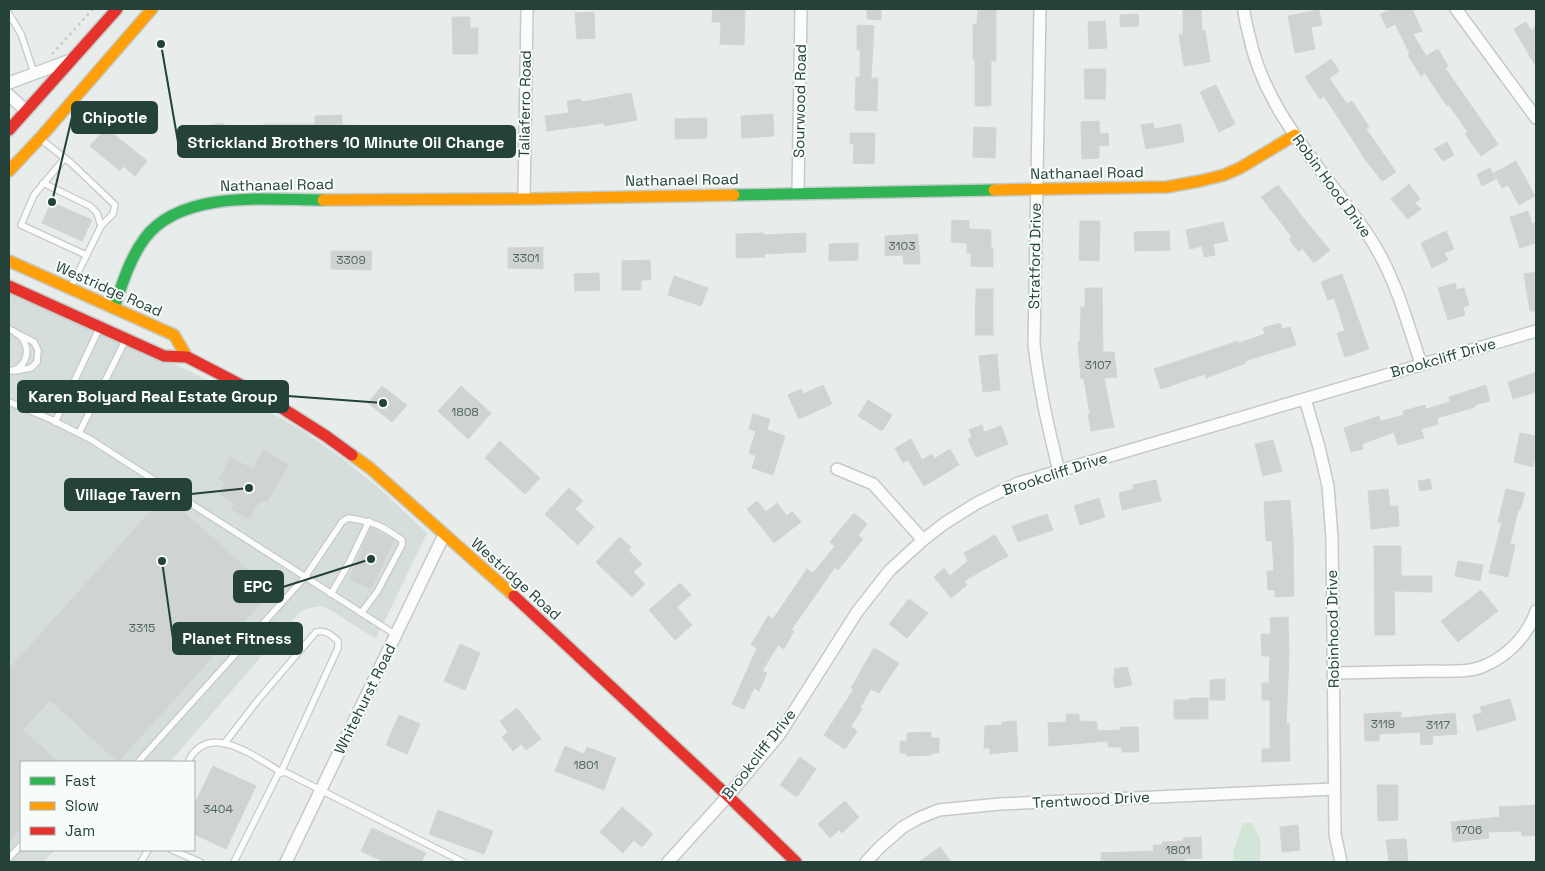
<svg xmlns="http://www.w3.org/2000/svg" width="1545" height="871" font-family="'Space Grotesk',sans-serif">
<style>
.built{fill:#d6dedb}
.green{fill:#d1e6d8}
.building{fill:#cfd4d2;stroke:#d1d6d4}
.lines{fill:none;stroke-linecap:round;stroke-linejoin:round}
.lane-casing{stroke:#c5cac8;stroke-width:8}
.street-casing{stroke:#c5cac8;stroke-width:14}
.fast-casing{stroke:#c3cbc8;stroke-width:14}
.slow-casing{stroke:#c3cbc8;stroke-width:14}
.jam-casing{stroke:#c3cbc8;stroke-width:14}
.path{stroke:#c3ccca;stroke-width:2.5;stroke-dasharray:2.5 4;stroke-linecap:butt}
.lane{stroke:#fcfcfc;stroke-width:5.5}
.street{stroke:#fcfcfc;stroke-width:11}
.fast{stroke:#30b455;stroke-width:11}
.slow{stroke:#ff9f0a;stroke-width:11}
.jam{stroke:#e5322d;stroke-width:11}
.labels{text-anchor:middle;stroke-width:4;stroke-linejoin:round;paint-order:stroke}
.number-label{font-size:12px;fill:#506761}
.street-label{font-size:15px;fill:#24423a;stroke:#f7fbf9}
.leader{fill:none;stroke:#24423a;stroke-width:2}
.callout-dot{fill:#24423a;stroke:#f7fbf9;stroke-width:2}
.callout{fill:#24423a;stroke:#24423a;stroke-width:2}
.callout-label{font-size:16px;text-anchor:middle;font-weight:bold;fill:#fff}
</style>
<rect width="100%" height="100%" fill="#e8edeb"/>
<!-- built -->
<path class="built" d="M9,290L150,352L247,399L303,431L342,458L380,489L427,533L376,639L330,610L321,606L305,609L299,613L170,762H21V850H55L43,862H9Z"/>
<!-- green -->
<path class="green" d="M1243,823H1252L1261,841L1260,862H1234L1233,853Z"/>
<!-- building -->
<g class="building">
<path d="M713,9H745L744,45L720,44L721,22H712Z"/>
<path d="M867,9H881V20L867,19Z"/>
<path d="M978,9H996V61H991V106H975V59H973V24H977Z"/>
<path d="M1183,9H1201L1202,31L1205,30L1210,62L1184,66L1179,35L1183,34Z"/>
<path d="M1393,9H1412L1422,31L1413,34L1426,56L1438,49L1448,66L1445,68L1498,144L1481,156L1465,134L1468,132L1449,105L1447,106L1425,73L1421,76L1408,55L1410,54L1395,24L1387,28L1380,14Z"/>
<path d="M1319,10L1322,25L1311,27L1315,49L1295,53L1288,16Z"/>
<path d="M594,12L595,38L577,39L575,13Z"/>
<path d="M1138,14L1139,26L1120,27V15Z"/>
<path d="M452,17H470V28H478V54H453Z"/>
<path d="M1105,21L1107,48L1089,49L1088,22Z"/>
<path d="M1526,22L1531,30L1536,26V67L1514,29Z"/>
<path d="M857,25L874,26L871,78H878L877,111L855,110L856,77H860V50H857Z"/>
<path d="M1331,59L1339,71L1329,78L1347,104L1352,101L1369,127L1366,129L1396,172L1382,181L1361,154H1362L1324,96L1320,99L1305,77Z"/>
<path d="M1084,69H1106L1105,99H1085Z"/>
<path d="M1216,85L1235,124L1219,132L1200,92Z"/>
<path d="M631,93L637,120L604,126V123L547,131L545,116L569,113L567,101L581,99L582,102Z"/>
<path d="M773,114L774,136L742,138L741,116Z"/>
<path d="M342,115V125H353V147H332V145H281V146H265L264,124H315V116Z"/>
<path d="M707,118V138L675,139V119Z"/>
<path d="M1099,121L1100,134L1108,133L1109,145L1099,146V158L1082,159L1081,122Z"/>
<path d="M223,123L224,126L231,125L235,143L227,145L228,146L209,148L205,126Z"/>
<path d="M1153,123L1154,129L1181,124L1184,142L1146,149L1141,125Z"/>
<path d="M374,126H409V131H462V127L495,126V153L423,152V143L374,144Z"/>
<path d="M974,127L996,128L995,158L973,157Z"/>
<path d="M106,128L147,161L135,176L123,166L120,171L90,146Z"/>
<path d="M850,133H875L874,164L853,163L854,144H850Z"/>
<path d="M1447,142L1454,155L1443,161L1434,149Z"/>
<path d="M1516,161L1535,196L1519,205L1508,185L1502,188L1494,173Z"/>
<path d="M1490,168L1496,179L1482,186L1477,174Z"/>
<path d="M1409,184L1420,199L1415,203L1421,209L1408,219L1391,199Z"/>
<path d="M1278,185L1308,224L1330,250L1314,263L1302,248L1299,252L1289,239L1292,237L1261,197Z"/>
<path d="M51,202L92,220L82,241L42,223Z"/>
<path d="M1528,211L1532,224L1536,222V243L1520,248L1510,217Z"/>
<path d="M952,220L969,221V229L991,230V248L993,249V267L971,266V253H967V243L951,242Z"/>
<path d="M1080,221H1100L1099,261L1079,260Z"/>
<path d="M1223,222L1228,241L1213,244L1215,255L1204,257L1202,246L1190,249L1186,230Z"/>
<path d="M1169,231L1170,250L1135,251L1134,232Z"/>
<path d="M1446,231L1454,249L1444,253L1448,260L1432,268L1421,243Z"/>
<path d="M764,233V235L806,233V252L764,254L765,257L736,258V234Z"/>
<path d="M918,234L920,264H904L903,255L885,256V236Z"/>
<path d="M858,243V260L829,261V244Z"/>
<path d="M543,247V269L508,268V248Z"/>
<path d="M331,251H372L371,270L331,269Z"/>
<path d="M650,260L651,280H641V290H622V261Z"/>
<path d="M1536,272V311H1530L1524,274Z"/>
<path d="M599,273L600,290L575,291L574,274Z"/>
<path d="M1342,274L1369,349L1345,357L1337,333L1345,331L1334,298L1328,300L1321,282Z"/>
<path d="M674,276L708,288L701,306L668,295Z"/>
<path d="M1455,283L1457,290L1464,288L1469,305L1463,307L1465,315L1448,320L1438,288Z"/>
<path d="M1085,288H1102L1103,352H1114L1117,377L1104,378L1114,427L1091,431L1088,414H1090L1084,379H1081L1078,342H1080L1081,307H1085Z"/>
<path d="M976,289H993V335H975Z"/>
<path d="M1280,323L1282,329L1290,327L1296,345L1245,361L1246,363L1206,378L1205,374L1161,389L1154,369L1238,341L1239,343L1265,334L1263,328Z"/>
<path d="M997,354L1000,390L983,392L979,356Z"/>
<path d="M1536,372V392L1513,399L1508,382Z"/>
<path d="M823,385L832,404L799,419L788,395L801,389L803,394Z"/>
<path d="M1486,385L1490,401L1475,405V407L1437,418L1438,424L1421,429L1424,438L1398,445L1394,432L1362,444L1363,449L1351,452L1344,428L1379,416L1381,421L1404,415L1403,411L1425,405L1426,409L1450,402L1449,397Z"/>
<path d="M382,386L407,405L392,422L368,403Z"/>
<path d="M461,386L491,413L468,439L438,411Z"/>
<path d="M868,400L892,415L882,431L858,416Z"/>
<path d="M753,414L770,419L767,430L785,436L773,475L752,468L756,456L749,453L756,431L749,429Z"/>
<path d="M982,425L984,432L1001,426L1008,444L976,457L968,439L972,437L969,430Z"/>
<path d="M1520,433L1536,436V453L1533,467L1514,462Z"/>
<path d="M911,439L922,460L932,454L934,459L950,449L959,465L924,486L908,460L903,463L895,448Z"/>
<path d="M1273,440L1282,471L1263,476L1255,444Z"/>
<path d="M500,441L540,478L525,494L485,458Z"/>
<path d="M263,450L289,465L267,502L263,500L262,502H259L249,519L231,509L234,503L219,494L226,482L219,479L230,457L253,469Z"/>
<path d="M1430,479L1432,489L1420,491L1418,481Z"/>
<path d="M1156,480L1161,501L1122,510L1119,493L1134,489L1133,485Z"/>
<path d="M569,488L583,501L575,509L594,527L578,545L545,514Z"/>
<path d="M1388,489L1390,506H1398L1399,526L1371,529L1368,491Z"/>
<path d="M1506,489L1525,493L1520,510H1518L1510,544L1515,545L1508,577L1489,573L1502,522H1498Z"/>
<path d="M165,495L272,591L118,762L50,700L23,730L58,762H21V828L9,842V669Z"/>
<path d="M1099,498L1105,517L1080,525L1074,506Z"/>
<path d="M1290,500L1293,539L1294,596L1275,597V590H1268L1267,571H1274L1272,541H1266L1264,502Z"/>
<path d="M757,501L766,512L777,503L787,516L792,511L801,522L774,543L747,509Z"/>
<path d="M854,513L867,524L858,535L863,539L838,570L835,567L791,630L794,631L784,649L778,645L762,671L767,673L759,691L754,688L744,709L732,704L757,648L751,645L768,616L773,619L807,569L813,573L835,546L830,542Z"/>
<path d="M1047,514L1053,530L1018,542L1012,526Z"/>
<path d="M371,528L394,540L371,589L349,579Z"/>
<path d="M995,535L1008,556L964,581L967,585L951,598L934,577L944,568L950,576L968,561L964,553Z"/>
<path d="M620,537L631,547L628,550L642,564L633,572L645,584L632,597L596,562Z"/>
<path d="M1374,546H1401V576H1432V592L1394,591L1395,635H1375Z"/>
<path d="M1458,561L1483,565L1480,581L1455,576Z"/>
<path d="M680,583L691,595L677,607L692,625L675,640L649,610Z"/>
<path d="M1481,590L1498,611L1458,642L1441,621Z"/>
<path d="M909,599L928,613L907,638L889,624Z"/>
<path d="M1288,617L1289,656L1286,724L1289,723L1290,761L1262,762V749H1270V700H1262V683H1269L1270,656H1262L1261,634H1271L1270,618Z"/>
<path d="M460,644L480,653L465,690L444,681Z"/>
<path d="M874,648L899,663L879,693L871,689L860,708L862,709L851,726L857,731L845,749L824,735L854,689L851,688Z"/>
<path d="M1127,667L1132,685L1115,688L1113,676H1115L1114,669Z"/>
<path d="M1225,679V700H1210V680Z"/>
<path d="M1189,698H1208V719H1174V700H1189Z"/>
<path d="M1510,699L1516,720L1477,731L1473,715L1482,713L1480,707Z"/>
<path d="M517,708L541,739L526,750L521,744L513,751L502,737L508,732L500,721Z"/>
<path d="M1401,712V718L1455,713L1457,734L1432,736L1433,744L1421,745L1420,732L1379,734V741H1365L1364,714Z"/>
<path d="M1066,714H1079V721L1097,722V731L1121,730V727H1138L1139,752H1122V747H1108V741L1049,746L1048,723L1066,722Z"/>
<path d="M399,715L420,724L407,754L386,745Z"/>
<path d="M1016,721L1018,751L990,754V748H984L985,726L1002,725V722Z"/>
<path d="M931,732V738H939V753H932V755L907,756V753H900V741H907V733Z"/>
<path d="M565,746L584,754L587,747L616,758L604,790L555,771Z"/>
<path d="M800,757L816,769L797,797L780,785Z"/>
<path d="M213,766L256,786L226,849L194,834V805Z"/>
<path d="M1377,785H1398V820L1378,821Z"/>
<path d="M845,801L859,817L842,833L839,830L830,838L818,824Z"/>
<path d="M1536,805V835L1522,836L1521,831L1488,832L1489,838L1453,842L1451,822L1500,817L1499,807Z"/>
<path d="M622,807L653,834L642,847L634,840L623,853L600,832Z"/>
<path d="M438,810L493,831L484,854L429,834Z"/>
<path d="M1298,825L1300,850L1282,852L1280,827Z"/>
<path d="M372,828L426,853L421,862H384L361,851Z"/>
<path d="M1201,837L1202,858L1184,859L1185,862H1101V853L1154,851L1153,845H1162V842L1183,841V838Z"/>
<path d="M1406,839L1408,862H1389L1386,840Z"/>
<path d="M940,847L951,862H919Z"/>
</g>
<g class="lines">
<defs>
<g id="lane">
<path d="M9,14L21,34L34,73"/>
<path d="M43,141L71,163L115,205L113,214L101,226L71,287"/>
<path d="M65,158L34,195L21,225L86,255"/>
<path d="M43,183L90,206L97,213L101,226"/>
<path d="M9,329C14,331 22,336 24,341C31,355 23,370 9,371"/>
<path d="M15,371L31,368L37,362L38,350L34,342L16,333"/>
<path d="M9,402L50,419L90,439L396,635"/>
<path d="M55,422L99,329"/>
<path d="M79,433L126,339"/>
<path d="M331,594L349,563L369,521"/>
<path d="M138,762L305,577L342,522L348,518C374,522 381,525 402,540V545L377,592L361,613"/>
<path d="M188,762C208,720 255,757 281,772L338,648V641C330,634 326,630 316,632L258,700L224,744"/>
<path d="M172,850L200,862"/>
<path d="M9,858L21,845"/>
<path d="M141,862L148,850"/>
<path d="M234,862L278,774L285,772L463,862"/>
</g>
<g id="street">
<path d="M1040,9L1034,344C1039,387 1048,428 1059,471"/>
<path d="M1244,9C1244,17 1247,26 1249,35C1265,114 1327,173 1370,238C1395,276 1407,321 1421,364"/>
<path d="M1456,9L1536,118"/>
<path d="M9,83L68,61"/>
<path d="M9,95L26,111"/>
<path d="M798,192L801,9"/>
<path d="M524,199L527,9"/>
<path d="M1305,399L1319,447L1328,486L1332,538L1335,834L1341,862"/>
<path d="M837,469L873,484L923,540"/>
<path d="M1334,673C1366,672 1398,672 1431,671C1448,671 1468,673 1484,666C1508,656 1528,635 1536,611"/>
<path d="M286,862L444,535"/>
<path d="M668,862L728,796L779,735L857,612L890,570L923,540L945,523L977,503L1018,483L1059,471L1536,331"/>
<path d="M866,862L880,847L903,827L919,818L939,810L1000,804L1334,789"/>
</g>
<g id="fast">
<path d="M734,195L994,190"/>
<path d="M114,308C122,284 130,258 145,238C182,189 270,200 323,200"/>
</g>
<g id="slow">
<path d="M9,171L40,138L152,9"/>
<path d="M994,190L1167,187L1200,181L1224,175L1240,168L1295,135"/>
<path d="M323,200L524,199L734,195"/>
<path d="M9,261L174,335L187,357"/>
<path d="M352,455L370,468L514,596"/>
</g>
<g id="jam">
<path d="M9,130L117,9"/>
<path d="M9,286L164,356L187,357L266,398L326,436L352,455"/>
<path d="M514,596L728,796L796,862"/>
</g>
</defs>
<!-- lane casing -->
<use href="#lane" class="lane-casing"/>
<!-- street casing -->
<use href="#street" class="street-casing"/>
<!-- fast casing -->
<use href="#fast" class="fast-casing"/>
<!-- slow casing -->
<use href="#slow" class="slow-casing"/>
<!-- jam casing -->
<use href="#jam" class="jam-casing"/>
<!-- path -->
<path class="path" d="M52,54L93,9"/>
<!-- lane -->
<use href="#lane" class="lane"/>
<!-- street -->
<use href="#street" class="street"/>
<!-- fast -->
<use href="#fast" class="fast"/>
<!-- slow -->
<use href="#slow" class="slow"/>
<!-- jam -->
<use href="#jam" class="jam"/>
</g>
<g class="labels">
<!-- number labels -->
<g class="number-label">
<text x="902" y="250">3103</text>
<text x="526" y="262">3301</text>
<text x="351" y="264">3309</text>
<text x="1098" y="369">3107</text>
<text x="465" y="416">1808</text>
<text x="142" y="632">3315</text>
<text x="1383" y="728">3119</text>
<text x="1438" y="729">3117</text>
<text x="586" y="769">1801</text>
<text x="218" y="813">3404</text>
<text x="1469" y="834">1706</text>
<text x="1178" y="854">1801</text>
</g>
<!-- street labels -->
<g class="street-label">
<text transform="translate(800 101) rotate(-89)" y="5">Sourwood Road</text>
<text transform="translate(525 104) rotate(-89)" y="5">Taliaferro Road</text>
<text transform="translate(1087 173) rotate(-1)" y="5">Nathanael Road</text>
<text transform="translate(682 180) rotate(-1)" y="5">Nathanael Road</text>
<text transform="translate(277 185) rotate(-1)" y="5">Nathanael Road</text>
<text transform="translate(1332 186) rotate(54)" y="5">Robin Hood Drive</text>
<text transform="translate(1035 256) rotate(-89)" y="5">Stratford Drive</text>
<text transform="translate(109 289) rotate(24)" y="5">Westridge Road</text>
<text transform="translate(1443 358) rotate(-16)" y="5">Brookcliff Drive</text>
<text transform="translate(1055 474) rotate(-18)" y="5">Brookcliff Drive</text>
<text transform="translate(516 579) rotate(42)" y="5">Westridge Road</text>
<text transform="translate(1333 629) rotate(-91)" y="5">Robinhood Drive</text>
<text transform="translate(365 699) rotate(-64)" y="5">Whitehurst Road</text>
<text transform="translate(759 754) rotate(-52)" y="5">Brookcliff Drive</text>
<text transform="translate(1091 800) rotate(-3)" y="5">Trentwood Drive</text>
</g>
</g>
<!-- callouts -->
<path class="leader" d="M52 202L72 117M161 44L178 142M383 403L288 396M249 488L191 494M371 559L283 587M162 561L173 639"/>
<g class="callout-dot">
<circle cx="52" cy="202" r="5"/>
<circle cx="161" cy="44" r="5"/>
<circle cx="383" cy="403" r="5"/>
<circle cx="249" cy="488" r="5"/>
<circle cx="371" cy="559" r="5"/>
<circle cx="162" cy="561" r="5"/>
</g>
<g class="callout">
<rect x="72" y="102" width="85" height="31" rx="5"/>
<rect x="178" y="126" width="337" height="31" rx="5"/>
<rect x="18" y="381" width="270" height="31" rx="5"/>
<rect x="65" y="479" width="126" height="31" rx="5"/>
<rect x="234" y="571" width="49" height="31" rx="5"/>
<rect x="173" y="623" width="129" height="31" rx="5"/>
</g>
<g class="callout-label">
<text x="115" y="123">Chipotle</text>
<text x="346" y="148">Strickland Brothers 10 Minute Oil Change</text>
<text x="153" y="402">Karen Bolyard Real Estate Group</text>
<text x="128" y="500">Village Tavern</text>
<text x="258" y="592">EPC</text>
<text x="237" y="644">Planet Fitness</text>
</g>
<!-- border -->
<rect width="1545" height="871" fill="none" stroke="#24423a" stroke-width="20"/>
<!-- legend -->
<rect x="20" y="761" width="175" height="90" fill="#f7fbf9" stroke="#a3b1ad"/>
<rect x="30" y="777" width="25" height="8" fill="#30b455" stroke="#a3b1ad"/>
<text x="65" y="786" font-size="15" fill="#24423a">Fast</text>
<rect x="30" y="802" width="25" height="8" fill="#ff9f0a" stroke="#a3b1ad"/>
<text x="65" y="811" font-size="15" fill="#24423a">Slow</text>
<rect x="30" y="827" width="25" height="8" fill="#e5322d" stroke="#a3b1ad"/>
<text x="65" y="836" font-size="15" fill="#24423a">Jam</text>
</svg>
